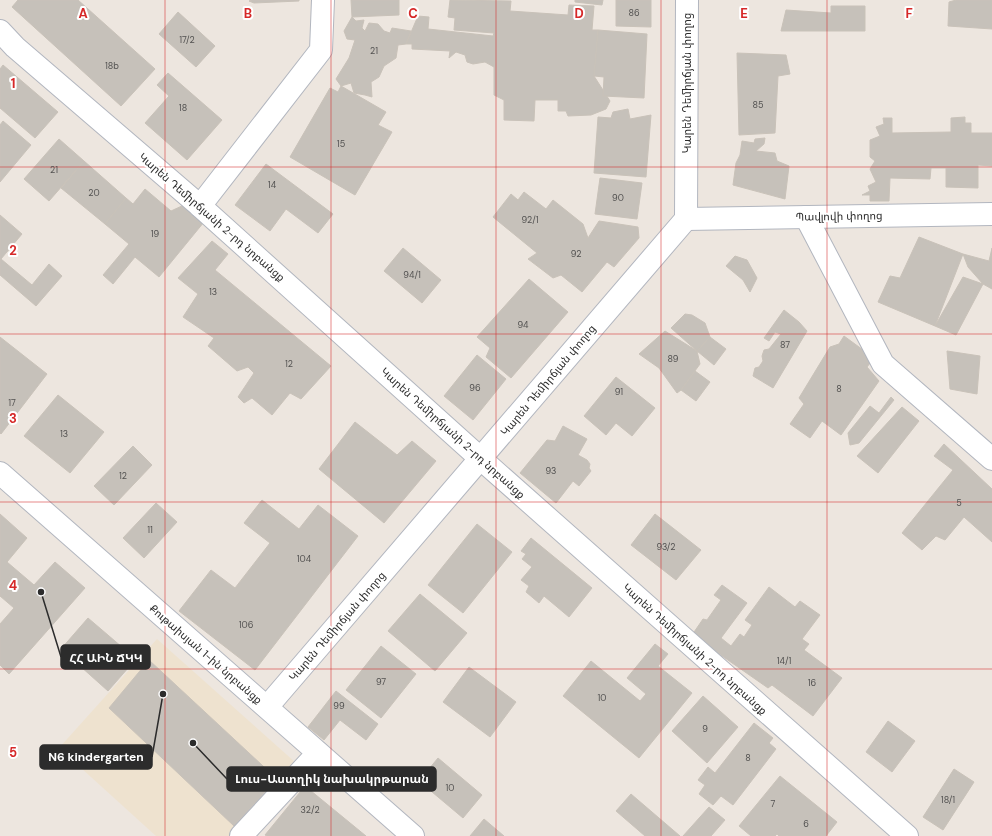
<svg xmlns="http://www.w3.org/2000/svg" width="992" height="836" font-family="'DM Sans','Noto Sans Armenian',sans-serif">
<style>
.education{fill:#eee2cf}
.building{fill:#c6c1ba;stroke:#c9c2b9}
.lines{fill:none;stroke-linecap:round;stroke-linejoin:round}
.minor-casing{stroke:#b2b6bf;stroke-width:24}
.minor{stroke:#fff;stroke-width:22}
.grid{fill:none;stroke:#d62828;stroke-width:1;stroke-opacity:0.55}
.labels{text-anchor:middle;stroke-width:4;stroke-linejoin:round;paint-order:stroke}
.number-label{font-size:9px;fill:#525150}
.street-label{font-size:11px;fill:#2c2c2c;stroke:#fff}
.grid-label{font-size:13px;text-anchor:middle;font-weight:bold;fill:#d62828;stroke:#fff;stroke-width:4;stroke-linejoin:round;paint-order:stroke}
.leader{fill:none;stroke:#2c2c2c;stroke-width:1.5}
.callout-dot{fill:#2c2c2c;stroke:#fff;stroke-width:1.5}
.callout{fill:#2c2c2c;stroke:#2c2c2c;stroke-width:1.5}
.callout-label{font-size:12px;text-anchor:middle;font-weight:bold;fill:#fff}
</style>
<rect width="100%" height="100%" fill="#ede6df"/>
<!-- education -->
<path class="education" d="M157,639L296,763L230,836H156L59,748Z"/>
<!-- building -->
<g class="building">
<path d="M18,0H78L155,69L121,106L12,7Z"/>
<path d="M251,0H299V1L254,3L249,1Z"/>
<path d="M351,0H399V15L352,17Z"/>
<path d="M450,0L511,1L510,11L568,15L569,5L594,6L592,30H598L594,76L610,101L606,109L591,115L568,116L566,111H558V100H535L534,121L504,120V100L494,95V67L485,62L473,64L467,62L465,55L456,52L449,58L450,51L412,49V44H406L418,16L429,17L428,29L493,36L494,33L454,30L455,18L448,17Z"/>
<path d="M575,0H603L602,5L575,2Z"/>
<path d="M616,0H651V27L616,26Z"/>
<path d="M956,0H992V29L948,26L949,2Z"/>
<path d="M831,6H865V31H781L786,10L831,13Z"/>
<path d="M178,12L215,46L196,67L159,34Z"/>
<path d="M352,17L356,21L364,20L362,28L365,31L369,23L378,24L384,31L390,33L392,28L411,31L406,44L398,45L396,58L384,66L379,77L371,82L372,97L365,95L354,93L351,83L341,86L336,79L349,58L355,40L347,39L344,31Z"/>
<path d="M598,30L647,34L644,98L603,96L604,77L594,76Z"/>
<path d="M737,53L786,55L790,74L778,76L775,133L739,135Z"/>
<path d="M3,65L58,112L35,138L0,108V69Z"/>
<path d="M168,73L222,120L187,160L145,123L169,96L157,85Z"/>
<path d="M341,86L386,112L378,125L392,132L355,195L290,157L330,88L338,92Z"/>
<path d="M628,109L630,119L651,115L646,177L594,173L598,117L611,118L613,112Z"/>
<path d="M965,117V123H971V133H992V166L978,165V188L946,187V168H931L930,179L890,178L889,201H870V195H862L870,191L868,186L876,182L870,169L875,161L870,157V140L880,136L876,127L884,124L883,118H892V133L951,132V118Z"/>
<path d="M3,121L31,145L0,182V125Z"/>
<path d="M765,138L764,144L756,151L775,153L777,161L789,166L785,199L733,185L736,163L740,155L742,141L754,143L755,139Z"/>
<path d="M59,139L84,161L49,201L24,179Z"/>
<path d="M84,161L126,198L105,224L61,188Z"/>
<path d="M266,164L333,214L318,233L286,209L270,231L235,205Z"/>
<path d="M600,178L642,183L637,219L595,214Z"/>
<path d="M145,189L171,211L184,205L204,222L159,277L135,257L113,284L103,275L129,244L105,224L126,198L133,204Z"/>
<path d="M524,192L546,209L553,200L583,224L588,238L599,221L638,227L639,238L614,267L607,262L582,292L561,275L553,278L528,259L537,253L493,217L511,194L518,200Z"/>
<path d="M0,215L22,234L1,259L32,285L49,264L62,276L36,306L0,275Z"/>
<path d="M919,237L963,254L935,326L878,302L890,276L900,278Z"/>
<path d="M212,241L228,254L215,270L331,366L301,399L290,393L272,415L252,398L244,403L238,397L254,373L248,367L237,371L208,346L214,338L183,317L198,294L178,278Z"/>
<path d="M403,248L441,280L422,303L384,271Z"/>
<path d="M992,248V289L983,284L968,267L963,254L989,261Z"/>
<path d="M735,256L747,260L757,278L750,292L743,280L726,266Z"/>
<path d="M963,277L983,284L956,335L935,326Z"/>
<path d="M529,279L568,312L511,378L486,357L490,348L477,337Z"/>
<path d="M784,310L799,322L807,331L773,388L753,376L755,368L759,367L763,361L762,356L764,350L769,349L781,334L775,332L769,341L764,338Z"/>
<path d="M685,314L692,315L705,323L710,337L697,351L671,328Z"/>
<path d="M665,331L697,351L700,364L681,390L677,393L659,368L639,354Z"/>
<path d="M844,336L874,358L867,367L879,381L841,435L822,421L810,438L790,424L804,404L799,398L830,347L839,344Z"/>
<path d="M0,337L47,374L1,434L0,433Z"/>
<path d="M710,337L726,349L714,365L697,351Z"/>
<path d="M947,351L980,356L977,394L950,389Z"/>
<path d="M477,355L506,379L473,420L444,396Z"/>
<path d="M695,371L710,382L696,401L681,390Z"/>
<path d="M616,377L655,408L632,436L616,423L606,435L584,416Z"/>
<path d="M58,395L104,432L70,473L24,436Z"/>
<path d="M891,397L894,400L859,443L850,445L848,433L870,406L879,413Z"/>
<path d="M902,407L919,421L878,473L857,456Z"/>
<path d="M355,422L397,455L412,441L436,461L384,523L319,469Z"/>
<path d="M563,426L587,439L578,455L587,460L590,464L589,468L591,471L579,486L573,481L556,503L520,473L547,440L555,441Z"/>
<path d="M944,444L992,489V542L964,517L945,540L936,536L922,550L902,533L953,470L934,456Z"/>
<path d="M133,446L152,465L114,505L94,486Z"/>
<path d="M262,500L299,529L318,505L358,536L255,670L179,611L211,570L235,588L270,543L244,523Z"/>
<path d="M156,503L177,522L144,558L123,538Z"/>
<path d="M0,514L27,538L7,562L34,585L55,562L85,588L9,674L0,665V624L14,608L0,596Z"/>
<path d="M655,514L701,550L676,580L631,545Z"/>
<path d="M477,524L512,552L463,613L428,585Z"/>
<path d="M531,538L592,588L569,617L544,596L539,603L526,592L529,586L521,580L532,567L522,559L526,554L521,551Z"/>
<path d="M722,585L747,603L721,638L731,646L740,634L744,637L752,625L745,620L769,587L795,607L800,601L820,615L802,639L809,644L804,650L842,678L813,716L772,685L768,688L692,635L703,619L707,620L721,600L714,595Z"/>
<path d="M420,594L467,633L435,671L388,631Z"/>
<path d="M88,618L136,659L108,691L61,649Z"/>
<path d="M655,644L668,654L658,666L692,693L639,758L563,696L591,661L640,701L646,694L627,678Z"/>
<path d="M381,646L416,674L381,718L346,690Z"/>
<path d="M149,660L277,779L234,826L109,708Z"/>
<path d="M469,667L516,702L490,737L443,702Z"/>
<path d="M336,691L378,724L366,740L340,720L324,740L308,727Z"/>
<path d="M703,696L738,727L707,763L672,731Z"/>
<path d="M888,721L915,741L892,772L866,752Z"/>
<path d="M754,723L773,738L769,743L776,749L733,805L721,796L713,805L699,794L705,785L698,780L708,767L715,773Z"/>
<path d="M438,758L482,795L463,818L419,781Z"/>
<path d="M954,769L974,782L943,830L923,817Z"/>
<path d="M780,776L837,822L826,836H779L777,834L775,836H751L739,826Z"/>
<path d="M305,786L366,836H267L265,835Z"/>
<path d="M631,794L680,836H645L616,811Z"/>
<path d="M709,807L725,820L711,836H683Z"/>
<path d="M484,819L504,836H470Z"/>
</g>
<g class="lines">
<defs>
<g id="minor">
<path d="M0,31L15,47L200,206L481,459L907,836"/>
<path d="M200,206L321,50L323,0"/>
<path d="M806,217L883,364L992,459"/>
<path d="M686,219L992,214"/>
<path d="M0,473L413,836"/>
<path d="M267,707L686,219L687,0"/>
<path d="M241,836L318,753"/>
</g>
</defs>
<!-- minor casing -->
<use href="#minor" class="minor-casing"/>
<!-- minor -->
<use href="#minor" class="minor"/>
</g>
<!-- grid -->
<path class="grid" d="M165,0V836M331,0V836M496,0V836M661,0V836M827,0V836M0,167H992M0,334H992M0,502H992M0,669H992"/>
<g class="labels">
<!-- number labels -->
<g class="number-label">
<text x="634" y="16">86</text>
<text x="187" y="43">17/2</text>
<text x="374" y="54">21</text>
<text x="112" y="69">18b</text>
<text x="758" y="108">85</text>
<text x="183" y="111">18</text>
<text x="341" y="147">15</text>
<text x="54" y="173">21</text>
<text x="272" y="188">14</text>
<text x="94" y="196">20</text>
<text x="618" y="201">90</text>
<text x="530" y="223">92/1</text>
<text x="155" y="237">19</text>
<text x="576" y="257">92</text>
<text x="412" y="278">94/1</text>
<text x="213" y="295">13</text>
<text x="523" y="328">94</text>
<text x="785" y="348">87</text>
<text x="673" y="362">89</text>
<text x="289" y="367">12</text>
<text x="475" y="391">96</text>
<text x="839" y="392">8</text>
<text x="619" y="395">91</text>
<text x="12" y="406">17</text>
<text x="64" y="437">13</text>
<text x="551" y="474">93</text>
<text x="123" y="479">12</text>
<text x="959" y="506">5</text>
<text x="150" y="533">11</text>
<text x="666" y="550">93/2</text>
<text x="304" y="562">104</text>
<text x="246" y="628">106</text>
<text x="784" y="664">14/1</text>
<text x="381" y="685">97</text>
<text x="812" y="686">16</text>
<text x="602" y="701">10</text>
<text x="339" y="709">99</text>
<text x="705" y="732">9</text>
<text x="748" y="761">8</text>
<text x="450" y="791">10</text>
<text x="948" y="803">18/1</text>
<text x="773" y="807">7</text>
<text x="310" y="813">32/2</text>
<text x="806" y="827">6</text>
</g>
<!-- street labels -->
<g class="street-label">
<text transform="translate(687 83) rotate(-90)" y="4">Կարեն Դեմիրճյան փողոց</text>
<text transform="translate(839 216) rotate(-1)" y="4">Պավլովի փողոց</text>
<text transform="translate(212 217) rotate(41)" y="4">Կարեն Դեմիրճյանի 2-րդ նրբանցք</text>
<text transform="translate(548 380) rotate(-50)" y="4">Կարեն Դեմիրճյան փողոց</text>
<text transform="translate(453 433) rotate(42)" y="4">Կարեն Դեմիրճյանի 2-րդ նրբանցք</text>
<text transform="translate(337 626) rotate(-49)" y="4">Կարեն Դեմիրճյան փողոց</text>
<text transform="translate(695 649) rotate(42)" y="4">Կարեն Դեմիրճյանի 2-րդ նրբանցք</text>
<text transform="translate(206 654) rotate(41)" y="4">Քութաիսյան 1-ին նրբանցք</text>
</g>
</g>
<g class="grid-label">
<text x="83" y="18">A</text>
<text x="248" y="18">B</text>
<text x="413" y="18">C</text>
<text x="579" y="18">D</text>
<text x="744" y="18">E</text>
<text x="909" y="18">F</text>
<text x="13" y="88">1</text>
<text x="13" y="255">2</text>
<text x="13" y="423">3</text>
<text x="13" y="590">4</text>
<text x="13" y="757">5</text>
</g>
<!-- callouts -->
<path class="leader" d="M41 592L61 657M163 694L152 757M193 743L227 779"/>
<g class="callout-dot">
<circle cx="41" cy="592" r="4"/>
<circle cx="163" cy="694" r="4"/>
<circle cx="193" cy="743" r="4"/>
</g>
<g class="callout">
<rect x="61" y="645" width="89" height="24" rx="4"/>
<rect x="40" y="745" width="112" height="24" rx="4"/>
<rect x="227" y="767" width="209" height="24" rx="4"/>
</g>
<g class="callout-label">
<text x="106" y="662">ՀՀ ԱԻՆ ՃԿԿ</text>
<text x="96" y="761">N6 kindergarten</text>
<text x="332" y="783">Լուս-Աստղիկ նախակրթարան</text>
</g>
</svg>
